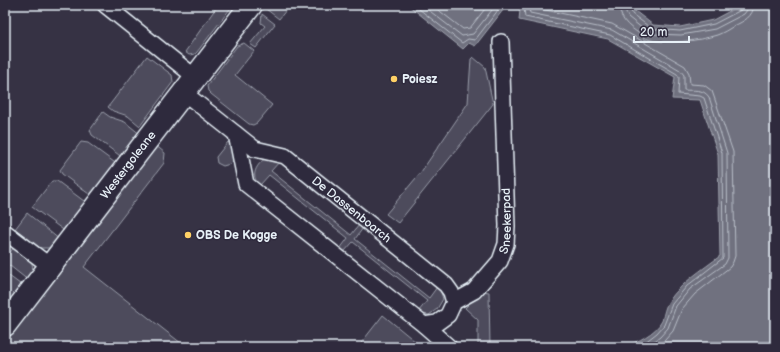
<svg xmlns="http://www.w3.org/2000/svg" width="780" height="352" font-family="'Balsamiq Sans',sans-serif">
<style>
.green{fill:#4d4b5c;stroke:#9a9eaa}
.water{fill:#70717f;stroke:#a0a4af}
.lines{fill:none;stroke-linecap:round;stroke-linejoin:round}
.shore{stroke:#b8bec8;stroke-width:1}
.street-casing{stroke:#e8f1f8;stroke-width:18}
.secondary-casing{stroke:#e8f1f8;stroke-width:25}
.street{stroke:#2f2a3d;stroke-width:15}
.secondary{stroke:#2f2a3d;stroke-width:22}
.poi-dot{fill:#ffd166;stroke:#2f2a3d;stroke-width:1.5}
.labels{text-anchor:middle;stroke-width:3;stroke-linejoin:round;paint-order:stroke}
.poi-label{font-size:12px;font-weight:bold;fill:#e8f1f8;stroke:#2f2a3d;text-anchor:start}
.street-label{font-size:12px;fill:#e8f1f8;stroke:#2f2a3d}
</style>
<rect width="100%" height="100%" fill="#363244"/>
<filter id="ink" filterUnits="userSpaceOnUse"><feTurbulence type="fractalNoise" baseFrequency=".025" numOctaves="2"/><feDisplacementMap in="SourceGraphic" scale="8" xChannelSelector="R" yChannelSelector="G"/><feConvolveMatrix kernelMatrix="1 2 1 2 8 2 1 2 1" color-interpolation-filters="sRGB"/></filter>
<g filter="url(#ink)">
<!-- green -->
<g class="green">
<path d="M218,5H233L197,52L195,54L189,55L185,52Z"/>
<path d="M269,5H290L279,19L266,9Z"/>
<path d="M262,14L275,24L256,48L250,44L265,26L261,23Z"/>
<path d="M244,43L254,51L235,75L272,105L257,123L253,125L249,124L211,94L208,91L207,86L237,46Z"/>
<path d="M147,56L172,75L173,82L140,126L128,116L113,111L108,107Z"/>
<path d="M473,57L485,67L493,104L398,223L386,214L421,172L468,103L471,59Z"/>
<path d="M103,112L110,117L125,122L141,135L123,158L92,135L90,130Z"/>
<path d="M81,142L88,143L118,165L93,197L62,174L60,170Z"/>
<path d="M228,142L230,143L234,160L230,164L223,166L217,163L216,157Z"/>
<path d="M154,144L165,153L164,163L84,267L186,347H5V339Z"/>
<path d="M266,158L280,161L271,171L351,235L359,225L363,228L355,239L429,298L437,287L440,289L443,299L437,309L429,315L422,314L418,312L427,301L353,242L344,252L340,249L348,238L269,175L260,185C249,176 257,164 266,158Z"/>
<path d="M52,181H57L88,204L66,232L32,207Z"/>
<path d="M27,213L60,240L50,248H40L15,229Z"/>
<path d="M14,247C29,259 38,260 29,281L5,262V259Z"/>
<path d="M5,273L24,287L5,312Z"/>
<path d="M482,291L489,292L490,347H478V320L465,308Z"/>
<path d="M383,315L422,347H358Z"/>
</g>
<!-- water -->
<g class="water">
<path d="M408,5H507L475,46L469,43L463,49Z"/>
<path d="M514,5H634L635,11L653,25L680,27L713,20L741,5H775V347H625C638,341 655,334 662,321C664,314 665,306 669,301C682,282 702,270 720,256L718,154L700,100L672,99L675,77L608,39L519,20L520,10Z"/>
</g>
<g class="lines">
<!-- shore -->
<g class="shore">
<path d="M414,5L462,43L468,39L475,40L502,5"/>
<path d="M422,5L462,36L473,34L496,5"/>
<path d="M432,5L463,29L470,28L488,5"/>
<path d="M521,5L524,8L525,17L610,35L677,74L679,77L678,94L700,96L704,98L722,153L723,258L687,286L672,304L664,325L657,333L644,343L635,347"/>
<path d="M528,5L530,13L612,30L680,70L684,75V90C693,91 703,88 709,97L727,153L728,258L725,264L690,289L676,306L668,328L660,337L647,347"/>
<path d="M534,5L536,8L612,24L642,41H644V37C632,28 620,23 619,5"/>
<path d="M625,5L626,12L628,17L648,33L653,34L681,35L715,29L744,14L747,10L748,5"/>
<path d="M630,5L632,14L652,29L680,31L714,24L741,10L743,5"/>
<path d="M657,347L665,340L673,331L682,309L695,294L730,267L733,262L735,256L733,152L712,91L704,85L690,84L689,73L685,66L645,43V40L647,39C666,45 698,41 717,35C723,33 729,29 734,26C744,21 753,17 754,5"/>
</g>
<defs>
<g id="street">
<path d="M105,5L195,77"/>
<path id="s1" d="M183,92L255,149L285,156L446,285L451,292L454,302"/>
<path d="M236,134L246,184L424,325"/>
<path d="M5,232L50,266"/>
<path id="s2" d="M449,347L424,325L437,323L448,315L454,302L474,291L500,261L506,244L507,226L501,42"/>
</g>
<g id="secondary">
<path id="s3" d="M5,325L251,5"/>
</g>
</defs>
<!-- street casing -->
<use href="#street" class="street-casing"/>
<!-- secondary casing -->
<use href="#secondary" class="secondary-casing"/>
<!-- street -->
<use href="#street" class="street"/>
<!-- secondary -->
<use href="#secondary" class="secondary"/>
</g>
</g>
<!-- markers -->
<g class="poi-dot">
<circle cx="394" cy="79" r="4"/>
<circle cx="188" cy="235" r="4"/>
</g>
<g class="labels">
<!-- poi labels -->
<g class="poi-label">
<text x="402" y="83">Poiesz</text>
<text x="196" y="239">OBS De Kogge</text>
</g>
<!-- street labels -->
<g class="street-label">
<text dy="4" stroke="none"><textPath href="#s3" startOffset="202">Westergoleane</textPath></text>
<text dy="4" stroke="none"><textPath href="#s1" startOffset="208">De Dassenboarch</textPath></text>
<text dy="4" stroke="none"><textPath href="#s2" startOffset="178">Sneekerpad</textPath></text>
</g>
</g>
<!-- margin -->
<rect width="780" height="352" fill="none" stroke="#2f2a3d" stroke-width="20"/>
<rect x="10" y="10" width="760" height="332" fill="none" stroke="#e8f1f8" stroke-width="1.5" filter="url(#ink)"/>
<!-- scale -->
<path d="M634 36v6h55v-6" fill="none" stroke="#e8f1f8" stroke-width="2"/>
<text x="640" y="36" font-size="12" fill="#e8f1f8" stroke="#2f2a3d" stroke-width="3" paint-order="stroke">20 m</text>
</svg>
